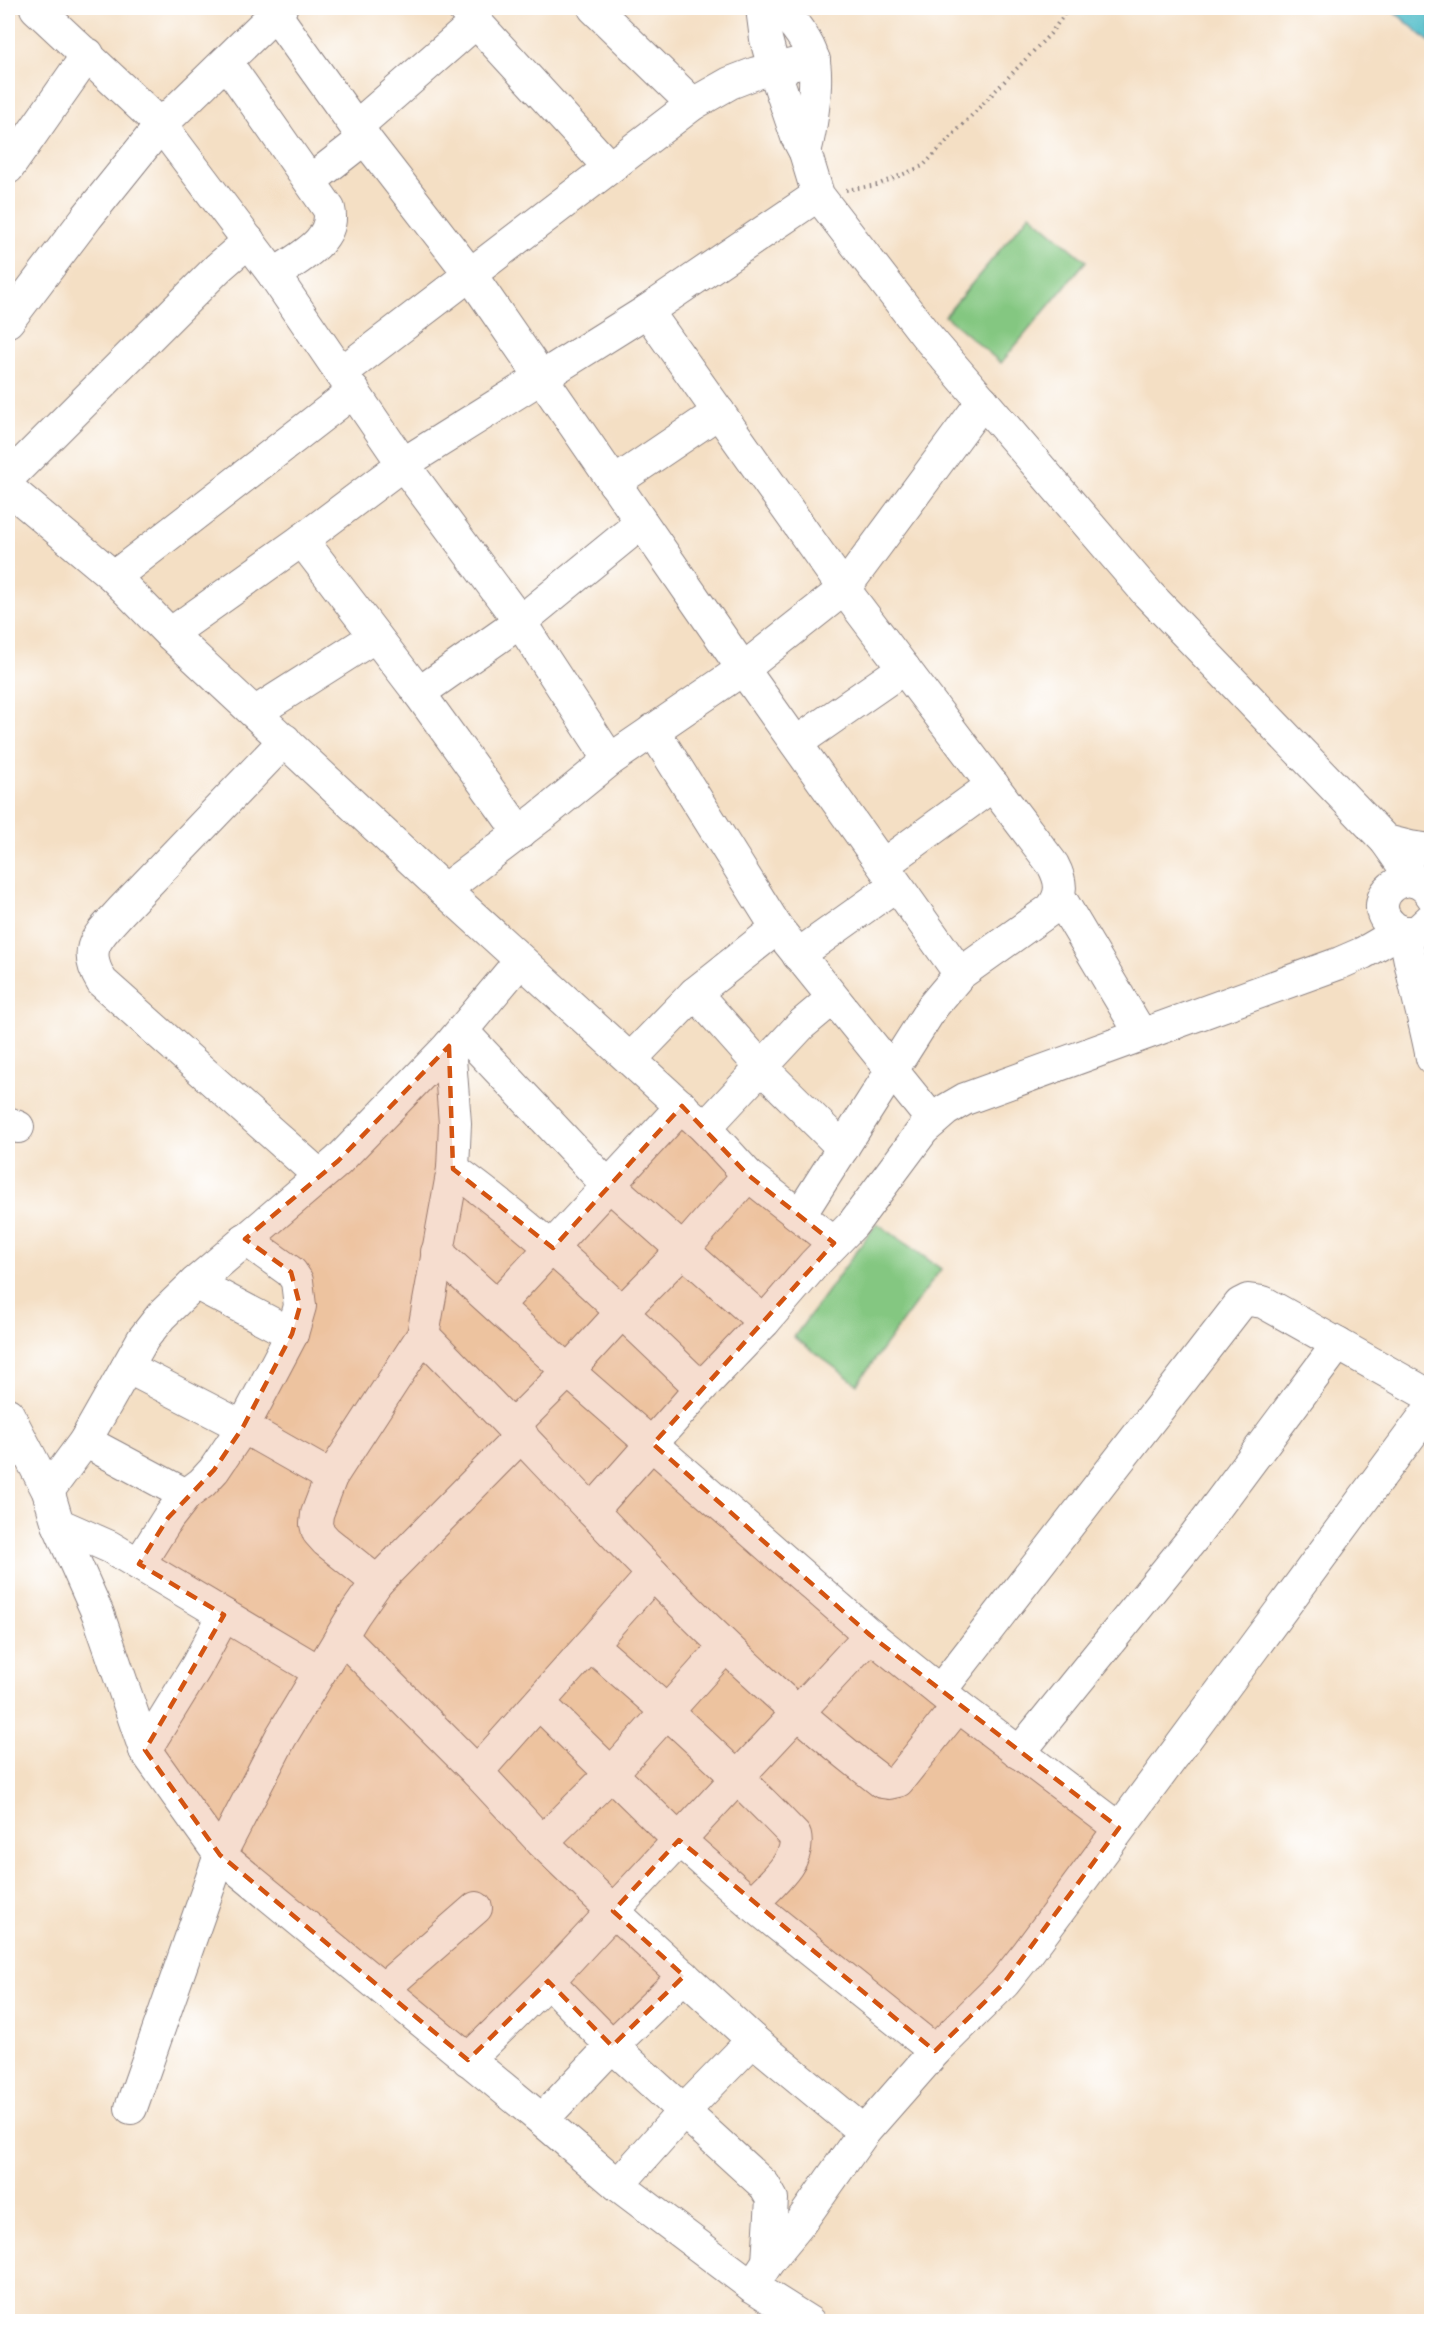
<svg xmlns="http://www.w3.org/2000/svg" width="1439" height="2329" font-family="'Indie Flower',sans-serif">
<style>
.green{fill:#84c781;stroke:#53745e;stroke-width:1.5}
.water{fill:#4dbbc7;stroke:#386e81;stroke-width:1.5}
.lines{fill:none;stroke-linecap:round;stroke-linejoin:round}
.minor-casing{stroke:#8b8080;stroke-width:34}
.path{stroke:#8b8080;stroke-width:4;stroke-dasharray:1.5 4.5;stroke-linecap:butt}
.minor{stroke:#fff;stroke-width:32}
.marked{fill:#d45411;fill-opacity:0.2;stroke:#d45411;stroke-width:4.5;stroke-dasharray:12 8;stroke-linejoin:round}
</style>
<rect width="100%" height="100%" fill="#fff"/>
<filter id="ink" filterUnits="userSpaceOnUse"><feTurbulence type="fractalNoise" baseFrequency=".0167" numOctaves="2"/><feDisplacementMap in="SourceGraphic" scale="12" xChannelSelector="R" yChannelSelector="G"/><feConvolveMatrix kernelMatrix="1 2 1 2 8 2 1 2 1" color-interpolation-filters="sRGB"/></filter>
<filter id="wash" filterUnits="userSpaceOnUse"><feTurbulence type="fractalNoise" baseFrequency=".008" numOctaves="4" result="noise"/><feDisplacementMap in="SourceGraphic" scale="24" xChannelSelector="R" yChannelSelector="G"/><feGaussianBlur stdDeviation="1.35" result="paint"/><feColorMatrix in="noise" values="0 0 0 0 0 0 0 0 0 0 0 0 0 0 0 0 0 1.4 0 .05"/><feComposite in="paint" operator="in"/></filter>
<g filter="url(#wash)">
<rect width="100%" height="100%" fill="#f4dfc4"/>
<!-- green -->
<g class="green">
<path d="M1030,214L1086,261L1001,363L945,316Z"/>
<path d="M877,1223L941,1269L857,1384L794,1337Z"/>
</g>
<!-- water -->
<path class="water" d="M1390,8H1431V43Z"/>
</g>
<g filter="url(#ink)">
<g class="lines">
<defs>
<g id="minor">
<path d="M36,8L161,125L274,275L403,464L520,622L610,760"/>
<path d="M463,8L609,167"/>
<path d="M594,8L693,104"/>
<path d="M762,8L766,39L774,69L797,137L805,152L818,195L925,334L1148,594L1386,841L1414,881"/>
<path d="M779,8C793,22 807,39 813,58C819,79 811,130 805,152"/>
<path d="M275,14L356,127L470,274L743,669L960,974"/>
<path d="M226,62L329,209C337,241 296,259 274,275"/>
<path d="M356,127L475,23"/>
<path d="M8,168L88,54"/>
<path d="M310,181L365,138"/>
<path d="M647,311L844,589L1053,865C1062,882 1063,894 1051,909L960,974L933,1006L800,1215"/>
<path d="M8,321L87,217L161,125L281,8"/>
<path d="M341,373L693,104L730,83L756,73L814,60"/>
<path d="M8,478L219,267L249,241"/>
<path d="M614,483L719,412"/>
<path d="M8,488L114,577L170,634L444,890L705,1128L748,1175L834,1243"/>
<path d="M302,540L419,693L520,833"/>
<path d="M114,577L354,391"/>
<path d="M170,634L302,540L403,464L647,311L818,195"/>
<path d="M419,693L520,622L641,523"/>
<path d="M256,712L374,637"/>
<path d="M653,730L777,928L933,1121"/>
<path d="M285,740L121,911C98,937 81,948 102,982L320,1176"/>
<path d="M796,743L904,668"/>
<path d="M1386,841L1410,847L1432,850"/>
<path d="M883,865L993,785"/>
<path d="M444,890L540,817L610,760L743,669L844,589L983,401"/>
<path d="M1432,896C1410,858 1362,899 1391,925C1399,933 1408,933 1418,931L1432,918"/>
<path d="M1060,898L1141,1034"/>
<path d="M1405,933C1411,975 1424,1015 1432,1058"/>
<path d="M798,955L896,885"/>
<path d="M695,993L762,1068L843,1148"/>
<path d="M462,1031L597,1174L764,1322"/>
<path d="M631,1059L695,993L777,928"/>
<path d="M8,1123L18,1127"/>
<path d="M705,1128L801,1025L832,999"/>
<path d="M453,1169C543,1234 622,1312 701,1388"/>
<path d="M437,1252L568,1371L870,1635L958,1706L1119,1828"/>
<path d="M195,1283L292,1334"/>
<path d="M497,1306L682,1106"/>
<path d="M423,1335C573,1486 712,1651 882,1782L889,1783L898,1781L958,1706"/>
<path d="M127,1367L243,1427L331,1477"/>
<path d="M8,1414L48,1491L58,1524L98,1614L145,1750L220,1855L542,2120L618,2185L752,2286L809,2322"/>
<path d="M513,1426L568,1371L622,1312L684,1249L748,1175"/>
<path d="M85,1441L186,1495"/>
<path d="M48,1491L85,1441L143,1339L161,1316L195,1283L338,1161L449,1046L520,961"/>
<path d="M592,1511L701,1388L764,1322L814,1264L853,1224L923,1130L946,1110L965,1099L1340,963L1363,953L1401,931"/>
<path d="M58,1524L110,1547L320,1672"/>
<path d="M139,1564L168,1518L186,1495L202,1483L214,1470L243,1427L292,1334L300,1306L297,1281L291,1272L245,1239"/>
<path d="M377,1582L326,1541L318,1532L316,1524L317,1514L331,1477L423,1335L453,1169L455,1123L449,1046"/>
<path d="M342,1637L477,1772L542,1842L613,1911L753,2040L864,2132"/>
<path d="M591,1645C662,1706 730,1768 795,1836C801,1861 768,1886 752,1904"/>
<path d="M940,1691L1240,1304L1248,1300L1263,1302L1432,1397"/>
<path d="M539,1703L679,1840L752,1904L935,2051"/>
<path d="M145,1750L196,1667L224,1615"/>
<path d="M1019,1753L1194,1537L1338,1344"/>
<path d="M477,1772L653,1574"/>
<path d="M542,1842L611,1774L725,1647"/>
<path d="M548,1981L612,2046L764,2185L772,2199L768,2262"/>
<path d="M383,1989L476,1908"/>
<path d="M468,2060L548,1981L870,1635"/>
<path d="M131,2108L220,1855L281,1737L354,1615L377,1582L522,1435"/>
<path d="M542,2120L612,2046L684,1976"/>
<path d="M618,2185L683,2112L753,2040"/>
<path d="M752,2286L768,2262L800,2223L864,2132L935,2051L1004,1983L1027,1954L1432,1406"/>
</g>
</defs>
<!-- minor casing -->
<use href="#minor" class="minor-casing"/>
<!-- path -->
<path class="path" d="M846,190L877,185L923,166L1050,34L1069,8"/>
<!-- minor -->
<use href="#minor" class="minor"/>
</g>
</g>
<!-- marked area -->
<path class="marked" d="M449,1046L453,1169L553,1248L682,1106L748,1175L834,1243L653,1444L870,1635L1119,1828L1004,1983L935,2051L679,1840L613,1911L684,1976L612,2046L548,1981L468,2060L220,1855L145,1750L224,1615L139,1564L168,1518L214,1470L243,1427L292,1334L300,1306L291,1272L245,1239L338,1161Z"/>
<!-- margin -->
<rect width="1439" height="2329" fill="none" stroke="#fff" stroke-width="30"/>
</svg>
